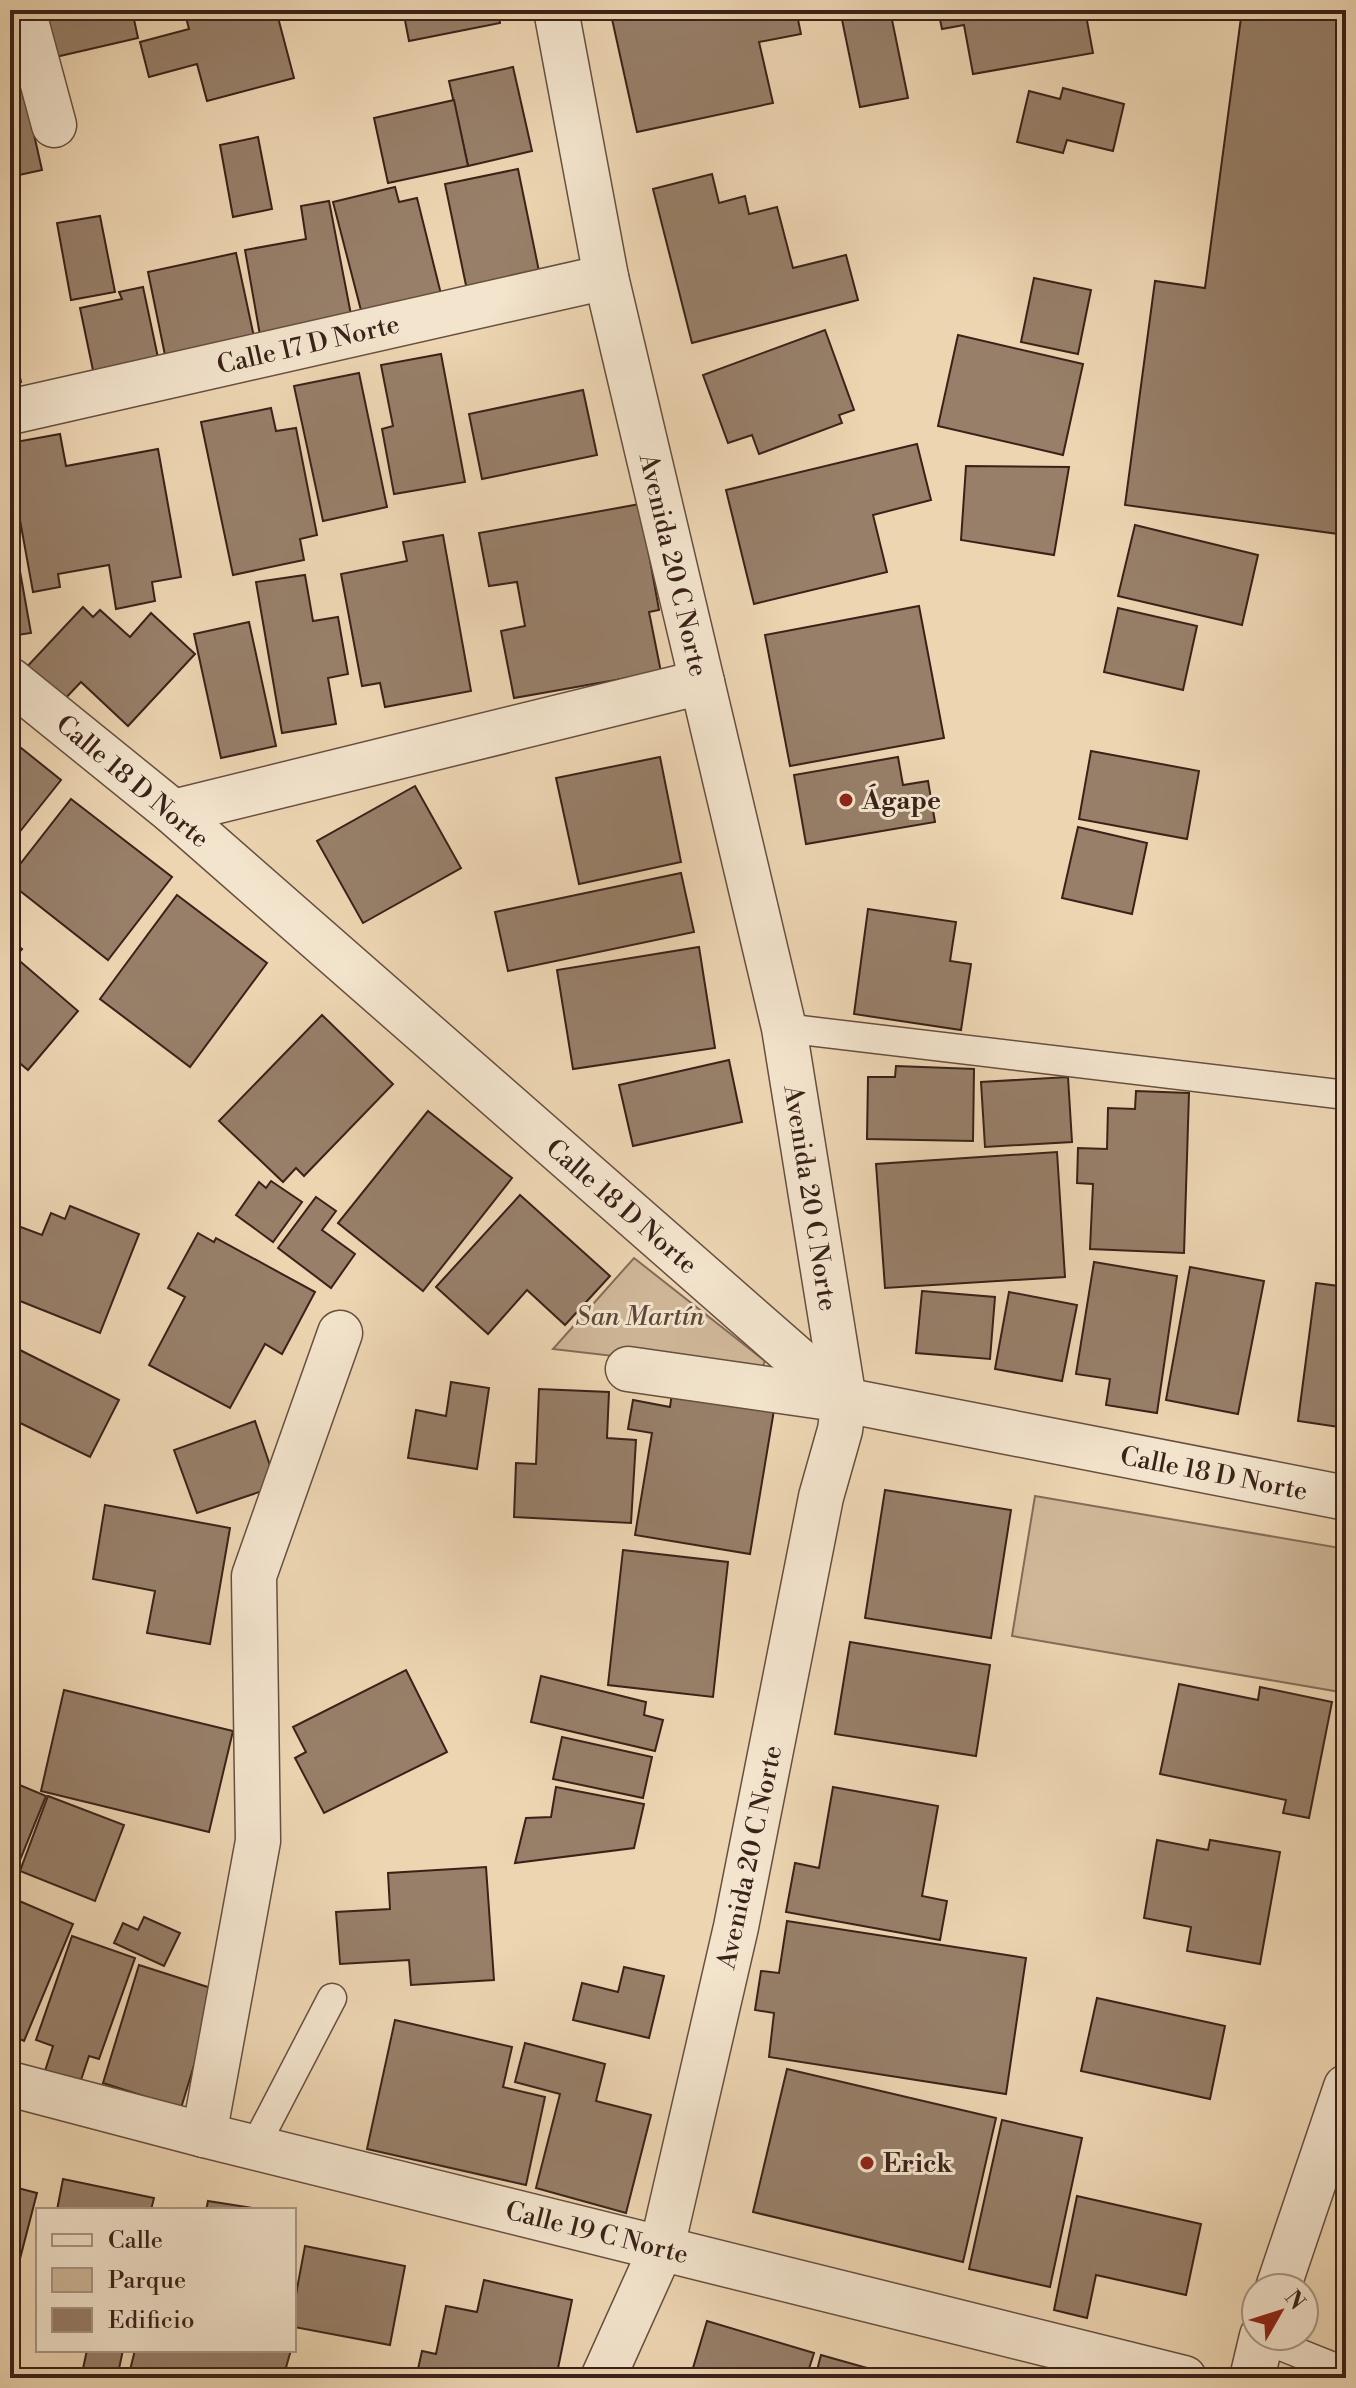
<svg xmlns="http://www.w3.org/2000/svg" width="1356" height="2388" font-family="'Libre Bodoni',serif">
<style>
.green{fill:#cfb798;stroke:#846c58;stroke-width:2}
.building{fill:#977f69;stroke:#3a2219;stroke-width:2}
.lines{fill:none;stroke-linecap:round;stroke-linejoin:round}
.service-casing{stroke:#674f3f;stroke-width:31}
.minor-casing{stroke:#674f3f;stroke-width:47}
.tertiary-casing{stroke:#674f3f;stroke-width:47}
.service{stroke:#f3e4cd;stroke-width:28}
.minor{stroke:#f3e4cd;stroke-width:44}
.tertiary{stroke:#f3e4cd;stroke-width:44}
.poi-dot{fill:#8f2418;stroke:#f3e4cd;stroke-width:3}
.labels{text-anchor:middle;stroke-width:6;stroke-linejoin:round;paint-order:stroke}
.street-label{font-size:26px;fill:#3a2219;stroke:#f3e4cd}
.poi-label{font-size:26px;font-weight:bold;fill:#3a2219;stroke:#f3e4cd;text-anchor:start}
.park-label{font-size:26px;font-style:italic;fill:#5f4739;stroke:#f3e4cd}
</style>
<rect width="100%" height="100%" fill="#edd5b2"/>
<filter id="stains"><feTurbulence type="fractalNoise" baseFrequency=".0025" numOctaves="4"/><feColorMatrix values="0 0 0 0 .2 0 0 0 0 .09 0 0 0 0 .02 0 0 0 .5 -.17"/></filter>
<radialGradient id="worn" r=".72"><stop offset=".6" stop-color="#630" stop-opacity="0"/><stop offset="1" stop-color="#630" stop-opacity=".3"/></radialGradient>
<!-- green -->
<g class="green">
<path d="M634,1258L765,1361L760,1373L553,1349Z"/>
<path d="M1035,1496L1346,1549V1693L1012,1636Z"/>
</g>
<!-- building -->
<g class="building">
<path d="M36,10H132L138,38L47,59Z"/>
<path d="M184,10H276L294,78L207,101L197,64L149,77L140,42L189,29Z"/>
<path d="M403,10H498L500,23L409,41Z"/>
<path d="M610,10H796L801,34L759,42L773,103L637,132Z"/>
<path d="M840,10H890L908,98L860,107Z"/>
<path d="M938,10H1085L1093,53L973,74L964,25L942,29Z"/>
<path d="M1242,10H1346V535L1125,505L1155,281L1205,288Z"/>
<path d="M10,41H13L42,170L10,177Z"/>
<path d="M513,67L532,151L468,166L449,81Z"/>
<path d="M1063,88L1124,104L1113,151L1067,140L1063,153L1017,142L1029,91L1060,99Z"/>
<path d="M454,100L468,166L388,183L374,118Z"/>
<path d="M258,137L272,209L233,217L220,145Z"/>
<path d="M518,169L541,281L468,295L445,184Z"/>
<path d="M712,174L719,203L745,196L749,214L777,207L793,268L846,255L858,300L692,343L653,189Z"/>
<path d="M395,187L399,202L417,198L443,302L364,322L333,202Z"/>
<path d="M329,201L353,325L261,341L245,250L306,239L301,206Z"/>
<path d="M100,216L115,292L71,300L57,223Z"/>
<path d="M236,253L254,337L165,355L148,272Z"/>
<path d="M1034,278L1091,290L1078,354L1021,342Z"/>
<path d="M143,287L160,367L95,380L80,308L122,299L119,292Z"/>
<path d="M825,330L854,410L839,415L842,423L759,454L752,435L728,443L703,375Z"/>
<path d="M10,333L21,382L10,384Z"/>
<path d="M958,335L1083,364L1063,455L938,426Z"/>
<path d="M441,354L465,482L394,494L382,429L393,426L381,365Z"/>
<path d="M359,373L387,507L323,521L294,386Z"/>
<path d="M583,390L597,455L482,479L469,414Z"/>
<path d="M271,408L276,431L296,428L317,535L300,539L304,560L233,575L201,422Z"/>
<path d="M60,434L66,466L158,449L181,577L152,582L155,601L116,609L109,565L58,574L60,587L33,592L10,465V443Z"/>
<path d="M917,444L931,500L873,515L887,572L754,604L726,490Z"/>
<path d="M966,466L1069,467L1054,555L961,540Z"/>
<path d="M640,504L659,610L649,612L661,672L514,698L501,631L525,626L517,582L489,586L479,533Z"/>
<path d="M11,521L31,633L10,636V521Z"/>
<path d="M1135,525L1258,555L1242,625L1118,596Z"/>
<path d="M443,535L471,691L385,707L380,683L362,686L341,574L407,561L403,542Z"/>
<path d="M305,575L313,621L338,617L348,674L328,678L336,724L282,733L256,582Z"/>
<path d="M919,606L944,738L790,766L765,635Z"/>
<path d="M83,607L93,617L100,610L130,637L151,613L195,654L128,726L81,682L59,705L23,671Z"/>
<path d="M1118,608L1197,626L1183,690L1104,672Z"/>
<path d="M249,622L276,746L221,758L194,634Z"/>
<path d="M1346,713V739L1340,738Z"/>
<path d="M10,739L61,780L10,844Z"/>
<path d="M1091,751L1199,771L1187,839L1079,819Z"/>
<path d="M660,757L681,862L579,884L556,778Z"/>
<path d="M898,757L903,785L928,781L935,822L806,844L794,775Z"/>
<path d="M415,786L461,868L363,923L317,841Z"/>
<path d="M71,799L172,877L108,960L10,883V877Z"/>
<path d="M1078,827L1147,843L1132,914L1062,898Z"/>
<path d="M681,873L694,932L508,971L495,912Z"/>
<path d="M177,895L267,963L190,1067L100,999Z"/>
<path d="M868,909L956,922L950,961L971,964L961,1030L854,1014Z"/>
<path d="M10,939L22,949L15,957L78,1011L28,1070L10,1055Z"/>
<path d="M699,947L715,1048L573,1069L557,970Z"/>
<path d="M322,1015L393,1084L304,1176L296,1168L283,1182L219,1121Z"/>
<path d="M729,1060L742,1122L633,1146L619,1085Z"/>
<path d="M896,1066L974,1069L973,1141L867,1139L868,1077H895Z"/>
<path d="M1068,1077L1072,1142L985,1147L981,1082Z"/>
<path d="M1136,1091L1189,1093L1184,1253L1090,1249L1093,1184L1077,1183L1078,1148L1107,1149L1108,1108L1135,1109Z"/>
<path d="M428,1111L512,1178L423,1291L338,1223Z"/>
<path d="M1057,1152L1065,1277L885,1288L876,1164Z"/>
<path d="M271,1181L302,1202L273,1242L236,1215L259,1182L266,1188Z"/>
<path d="M520,1195L610,1276L565,1325L527,1290L488,1334L436,1287Z"/>
<path d="M316,1197L336,1211L322,1230L355,1254L331,1288L278,1248Z"/>
<path d="M70,1206L139,1234L100,1333L10,1297V1223L42,1235L51,1213L65,1219Z"/>
<path d="M198,1233L214,1242L216,1238L315,1292L282,1354L265,1344L230,1408L149,1365L185,1297L168,1288Z"/>
<path d="M1094,1262L1177,1276L1157,1413L1106,1405L1110,1379L1076,1374Z"/>
<path d="M1190,1267L1264,1281L1238,1414L1166,1400Z"/>
<path d="M1316,1283L1346,1287V1428L1298,1421Z"/>
<path d="M922,1291L995,1297L990,1359L916,1353Z"/>
<path d="M1009,1292L1077,1305L1062,1381L995,1369Z"/>
<path d="M18,1349L119,1400L90,1457L10,1418V1366Z"/>
<path d="M451,1382L489,1388L477,1469L408,1458L416,1410L446,1416Z"/>
<path d="M539,1389L609,1392L607,1438L636,1440L631,1523L514,1517L516,1463L536,1464Z"/>
<path d="M672,1393L774,1410L750,1554L635,1535L652,1433L628,1429L633,1400L670,1407Z"/>
<path d="M255,1421L277,1486L197,1513L174,1450Z"/>
<path d="M885,1490L1011,1510L991,1638L865,1618Z"/>
<path d="M105,1505L230,1528L210,1644L147,1633L155,1591L93,1579Z"/>
<path d="M623,1550L728,1562L713,1697L608,1685Z"/>
<path d="M850,1642L990,1665L976,1756L835,1734Z"/>
<path d="M406,1670L447,1752L324,1813L295,1758L306,1752L293,1727Z"/>
<path d="M541,1676L646,1702L644,1715L663,1720L655,1751L531,1722Z"/>
<path d="M1179,1684L1258,1700L1260,1687L1332,1702L1309,1818L1283,1813L1286,1800L1160,1774Z"/>
<path d="M64,1690L233,1731L209,1832L41,1791Z"/>
<path d="M562,1737L652,1757L643,1798L553,1779Z"/>
<path d="M10,1781L46,1796L18,1865L10,1862Z"/>
<path d="M556,1787L644,1804L634,1848L515,1863L526,1818L551,1817Z"/>
<path d="M833,1787L938,1806L922,1896L947,1901L940,1940L786,1912L795,1863L819,1868Z"/>
<path d="M48,1796L124,1825L95,1901L20,1871Z"/>
<path d="M1157,1840L1208,1850L1210,1840L1280,1852L1260,1964L1187,1951L1191,1927L1144,1918Z"/>
<path d="M486,1867L494,1980L411,1985L409,1960L340,1964L336,1912L390,1909L388,1873Z"/>
<path d="M10,1897L73,1924L24,2041L10,2035Z"/>
<path d="M144,1917L180,1933L164,1966L114,1943L123,1923L138,1930Z"/>
<path d="M787,1921L1026,1958L1006,2094L769,2057L774,2013L755,2010L761,1971L779,1973Z"/>
<path d="M72,1936L135,1958L99,2059L89,2056L78,2089L43,2077L53,2046L36,2040Z"/>
<path d="M139,1965L217,1990L181,2108L103,2083Z"/>
<path d="M624,1967L664,1976L649,2038L573,2020L582,1983L618,1992Z"/>
<path d="M1097,1998L1225,2026L1210,2099L1081,2071Z"/>
<path d="M395,2020L512,2047L503,2087L545,2097L526,2185L367,2149Z"/>
<path d="M525,2043L605,2064L596,2101L651,2115L626,2213L536,2188L560,2094L515,2082Z"/>
<path d="M787,2069L996,2118L963,2262L753,2212Z"/>
<path d="M1002,2120L1082,2138L1050,2287L969,2269Z"/>
<path d="M63,2179L154,2198L151,2210H57Z"/>
<path d="M10,2186L37,2193L15,2278L10,2277Z"/>
<path d="M1077,2196L1201,2224L1186,2295L1096,2275L1087,2318L1054,2310Z"/>
<path d="M208,2201L266,2210H206Z"/>
<path d="M305,2246L405,2266L390,2345L294,2327V2305Z"/>
<path d="M484,2280L572,2300L556,2378H416L422,2351L436,2354L446,2306L477,2312Z"/>
<path d="M707,2321L814,2353L806,2378H690Z"/>
<path d="M87,2350H123L117,2378H81Z"/>
<path d="M135,2350H291L283,2378H128Z"/>
<path d="M821,2355L899,2377V2378H815Z"/>
</g>
<g class="lines">
<defs>
<g id="service">
<path d="M784,1028L1346,1095"/>
<path d="M254,2148L332,1998"/>
<path d="M1261,2338L1346,2372"/>
</g>
<g id="minor">
<path d="M23,10L54,125"/>
<path d="M556,10L606,277L784,1028L844,1400L840,1430L821,1497L736,1927L662,2247L603,2378"/>
<path d="M10,412L606,277"/>
<path d="M10,680L173,812L844,1400"/>
<path d="M173,812L702,682"/>
<path d="M628,1369L844,1400L1346,1498"/>
<path d="M10,2084L204,2135L1184,2378"/>
<path d="M204,2135L258,1841L254,1576L340,1333"/>
</g>
<g id="tertiary">
<path d="M1278,2288L1346,2087"/>
<path d="M1252,2378L1262,2336"/>
</g>
</defs>
<!-- service casing -->
<use href="#service" class="service-casing"/>
<!-- minor casing -->
<use href="#minor" class="minor-casing"/>
<!-- tertiary casing -->
<use href="#tertiary" class="tertiary-casing"/>
<!-- service -->
<use href="#service" class="service"/>
<!-- minor -->
<use href="#minor" class="minor"/>
<!-- tertiary -->
<use href="#tertiary" class="tertiary"/>
</g>
<!-- markers -->
<g class="poi-dot">
<circle cx="846" cy="800" r="8"/>
<circle cx="867" cy="2163" r="8"/>
</g>
<g class="labels">
<!-- street labels -->
<g class="street-label">
<text transform="translate(308 344) rotate(-13)" y="9">Calle 17 D Norte</text>
<text transform="translate(674 565) rotate(77)" y="9">Avenida 20 C Norte</text>
<text transform="translate(133 781) rotate(40)" y="9">Calle 18 D Norte</text>
<text transform="translate(811 1198) rotate(81)" y="9">Avenida 20 C Norte</text>
<text transform="translate(622 1206) rotate(41)" y="9">Calle 18 D Norte</text>
<text transform="translate(1214 1473) rotate(11)" y="9">Calle 18 D Norte</text>
<text transform="translate(749 1857) rotate(-78)" y="9">Avenida 20 C Norte</text>
<text transform="translate(597 2232) rotate(14)" y="9">Calle 19 C Norte</text>
</g>
<!-- poi labels -->
<g class="poi-label">
<text x="862" y="809">Ágape</text>
<text x="883" y="2172">Erick</text>
</g>
<!-- park labels -->
<g class="park-label">
<text x="640" y="1325">San Martín</text>
</g>
</g>
<!-- margin -->
<rect width="1356" height="2388" fill="none" stroke="#edd5b2" stroke-width="40"/>
<rect x="12" y="12" width="1332" height="2364" fill="none" stroke="#3a2219" stroke-width="4"/>
<rect x="20" y="20" width="1316" height="2348" fill="none" stroke="#3a2219" stroke-width="2"/>
<!-- legend -->
<rect x="36" y="2208" width="260" height="144" fill="#f3e4cd" stroke="#a99685" stroke-width="2"/>
<rect x="52" y="2234" width="40" height="12" fill="#f3e4cd" stroke="#a99685" stroke-width="2"/>
<text x="108" y="2248" font-size="24" fill="#3a2219">Calle</text>
<rect x="52" y="2268" width="40" height="24" fill="#cfb798" stroke="#a99685" stroke-width="2"/>
<text x="108" y="2288" font-size="24" fill="#3a2219">Parque</text>
<rect x="52" y="2308" width="40" height="24" fill="#977f69" stroke="#a99685" stroke-width="2"/>
<text x="108" y="2328" font-size="24" fill="#3a2219">Edificio</text>
<!-- north arrow -->
<g transform="translate(1280 2312) rotate(51)"><circle r="38" fill="#f3e4cd" stroke="#a99685" stroke-width="2"/>
<path d="M0-6L14 30L0 20L-14 30Z" fill="#8f2418"/>
<text y="-12" font-size="22" font-weight="bold" text-anchor="middle" fill="#3a2219">N</text>
</g>
<rect width="100%" height="100%" filter="url(#stains)"/>
<rect width="100%" height="100%" fill="url(#worn)"/>
</svg>
